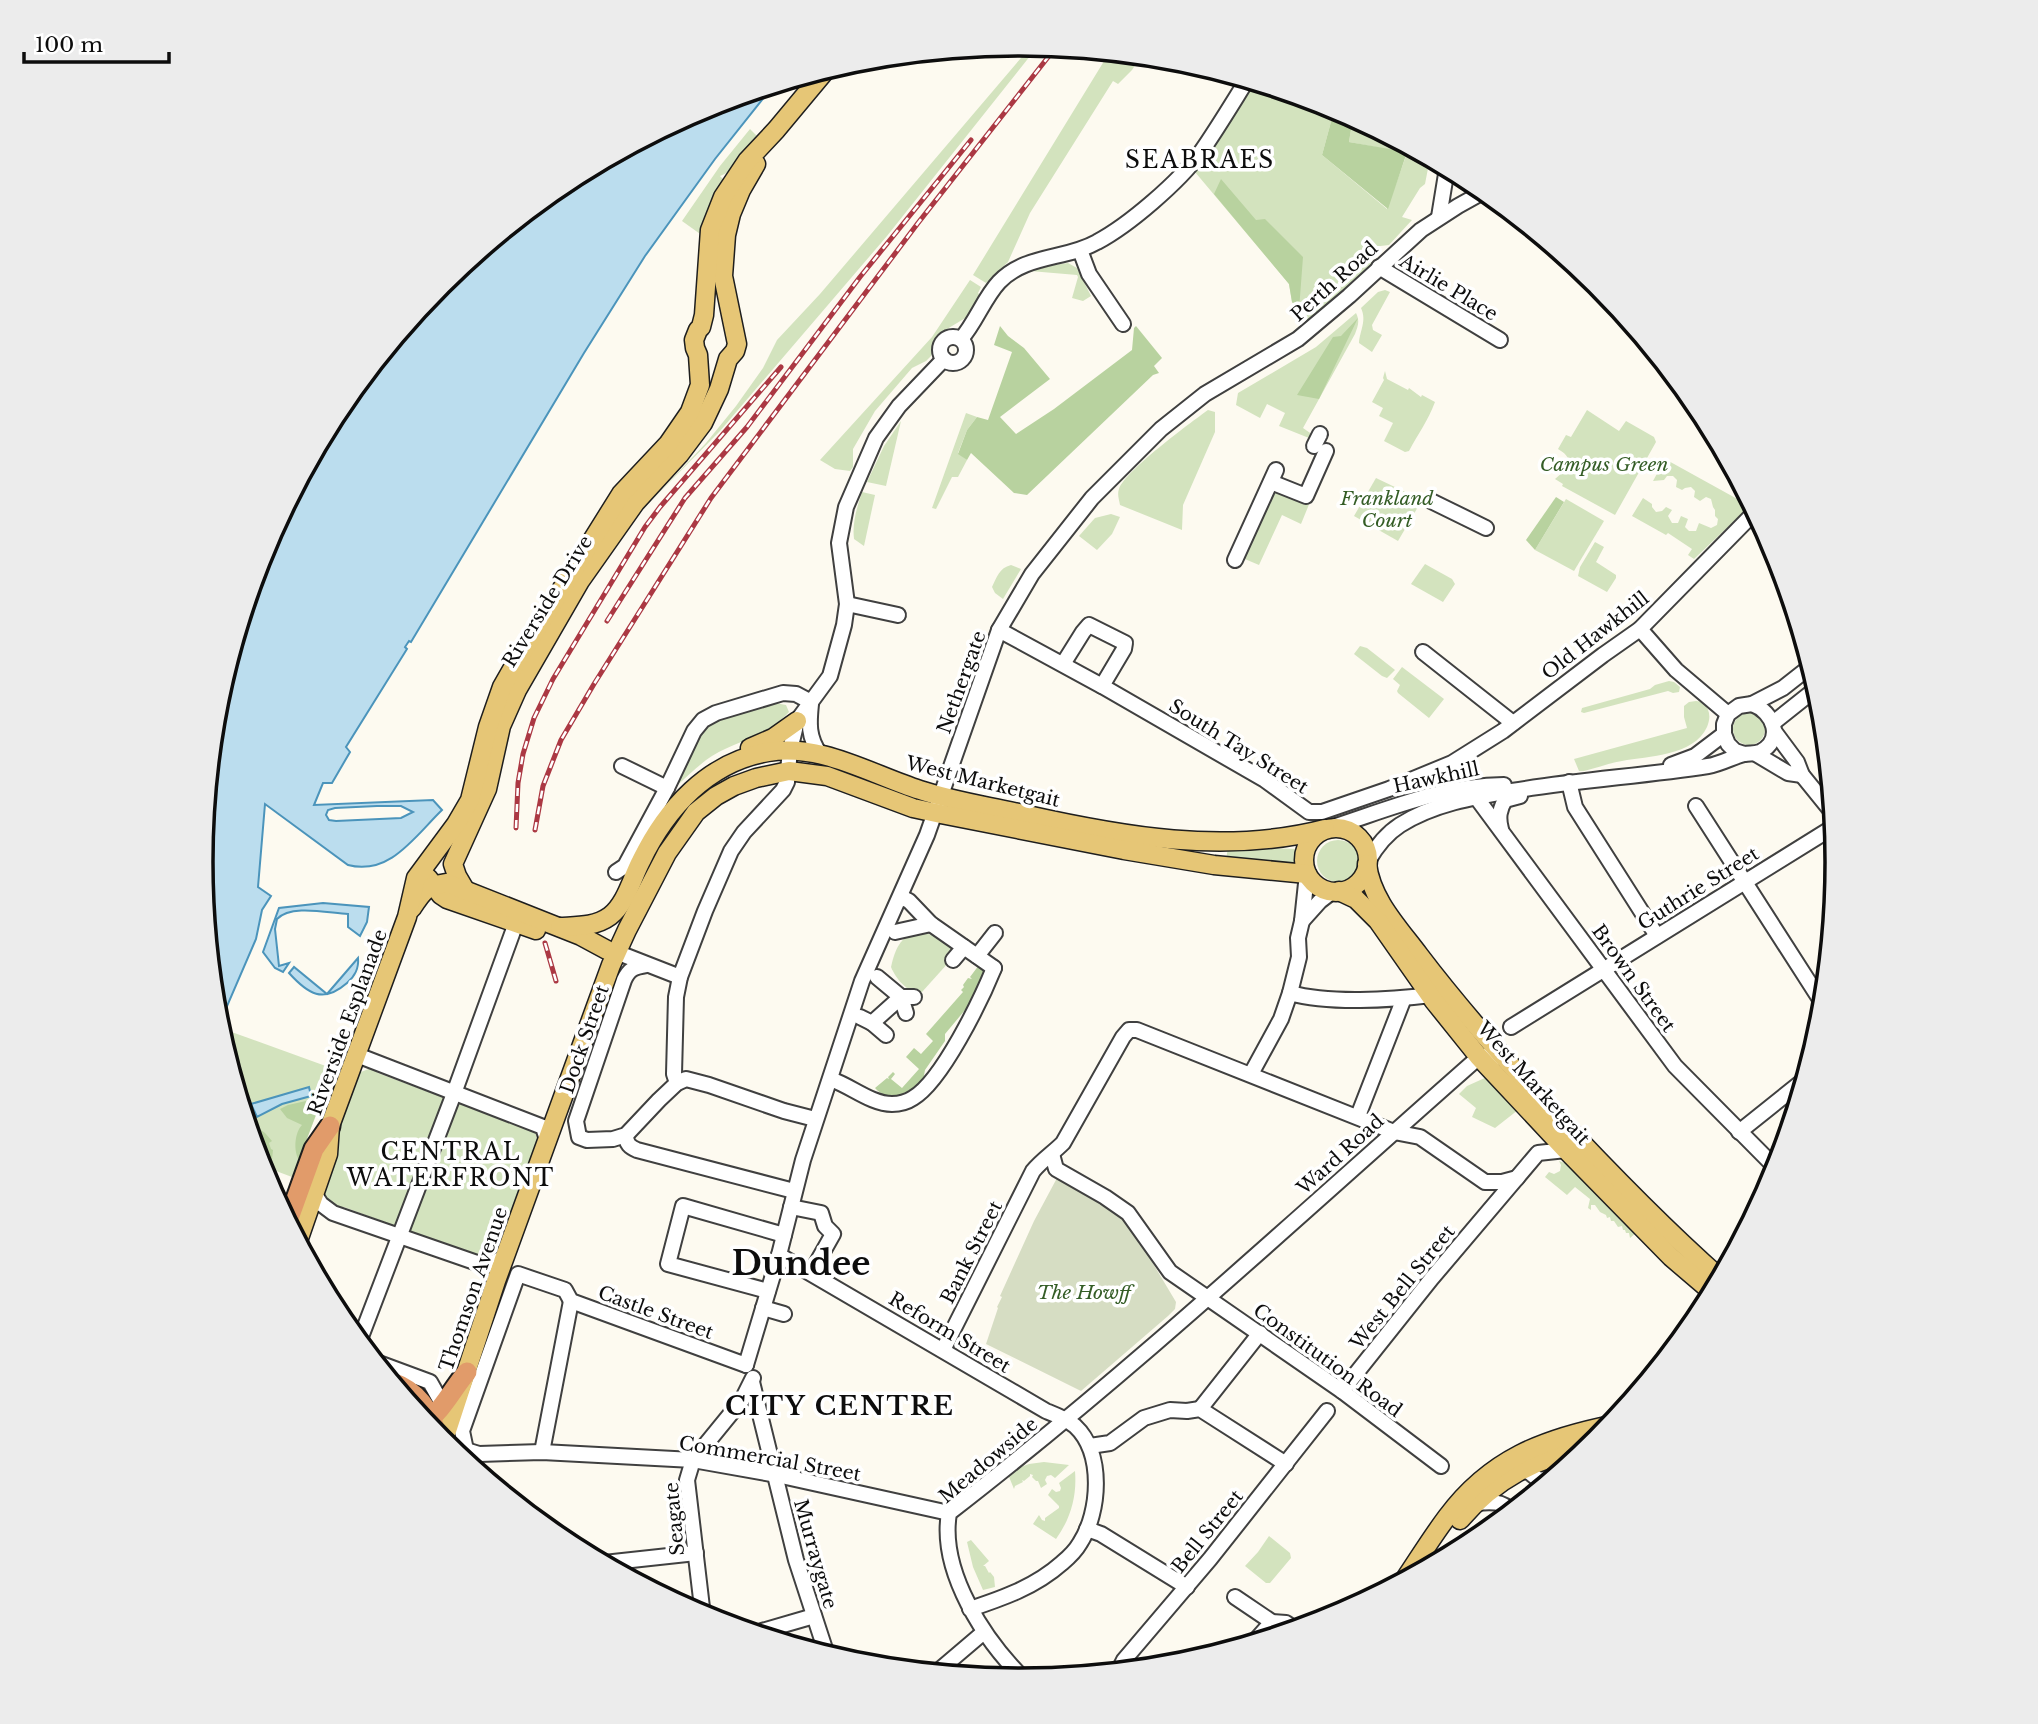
<svg xmlns="http://www.w3.org/2000/svg" width="2038" height="1724" font-family="'Libre Baskerville',serif">
<style>
.green{fill:#d3e3be}
.forest{fill:#b8d29f}
.cemetery{fill:#d6ddc3}
.water{fill:#bde;stroke:#4b94bb;stroke-width:2;fill-rule:evenodd}
.lines{fill:none;stroke-linecap:round;stroke-linejoin:round}
.minor-casing{stroke:#404040;stroke-width:18}
.major-casing{stroke:#1e1e1e;stroke-width:21}
.highway-casing{stroke:#1e1e1e;stroke-width:23}
.minor{stroke:#fff;stroke-width:14}
.major{stroke:#e6c676;stroke-width:18}
.highway{stroke:#e19b6a;stroke-width:19}
.rail-casing{stroke:#ab3843;stroke-width:5}
.rail{stroke:#fff;stroke-width:2.5;stroke-dasharray:8;stroke-linecap:butt}
.labels{text-anchor:middle;stroke-width:7;stroke-linejoin:round;paint-order:stroke}
.street-label{font-size:19px;fill:#0d0d0d;stroke:#fff}
.park-label{font-size:19px;font-style:italic;fill:#345d26;stroke:#fff}
.quarter-label{font-size:23px;letter-spacing:2px;fill:#0d0d0d;stroke:#fff}
.district-label{font-size:26px;font-weight:bold;letter-spacing:2px;fill:#0d0d0d;stroke:#fff}
.town-label{font-size:33px;font-weight:bold;fill:#0d0d0d;stroke:#fff}
.rim{fill:none;stroke:#0d0d0d;stroke-width:3.5}
</style>
<rect width="100%" height="100%" fill="#fdfaf0"/>
<!-- green -->
<g class="green">
<path d="M1032,45L1038,46L887,236L720,431L651,501L706,443L736,406L763,368L777,340L820,294Z"/>
<path d="M1109,53L1141,56L1132,70L1118,84L1113,81L1030,213L1008,262L986,283L973,275Z"/>
<path d="M1252,82L1335,107L1322,155L1387,209L1407,153L1349,142L1353,117L1430,158L1425,184L1420,188L1402,217L1412,220L1389,245L1372,247L1369,253L1371,265L1319,314L1307,321L1292,302L1289,284L1195,172Z"/>
<path d="M750,129L757,136C746,150 737,170 720,176L723,179L703,236L682,221L720,166Z"/>
<path d="M1068,263L1077,268L1091,296L1083,301L1072,298L1078,277L1077,275L1030,271L1054,265Z"/>
<path d="M970,280L981,287L978,293L980,295L967,317L942,332L937,339L931,356L926,361L912,368L875,411L853,449V467L850,471L835,469L820,460L932,337Z"/>
<path d="M1385,290L1390,292L1372,325L1373,330L1382,335L1372,352L1359,343C1360,330 1367,321 1361,308L1378,292Z"/>
<path d="M1356,313C1360,321 1358,326 1355,334L1303,428L1313,435L1309,438L1279,426L1285,413L1267,404L1260,418L1236,405L1238,393L1316,347Z"/>
<path d="M1385,371L1387,379L1408,390L1409,388L1421,397L1422,395L1435,402C1428,421 1418,434 1409,451L1405,452L1384,441L1393,423L1379,416L1383,408L1372,402L1384,380L1383,378Z"/>
<path d="M1208,410L1215,412V432L1183,505L1182,530L1120,505C1119,499 1117,494 1119,489C1125,471 1190,423 1208,410Z"/>
<path d="M1587,410L1619,431L1626,421L1654,437L1656,442L1615,515L1562,486L1563,484L1555,479C1567,469 1577,460 1558,449L1566,435L1571,437Z"/>
<path d="M966,413L977,417L967,430L958,453L967,460L958,477H952L936,509L932,508Z"/>
<path d="M901,421L886,486L867,482L884,446Z"/>
<path d="M1665,459L1750,506L1694,559L1688,555L1692,549L1668,533L1666,535L1632,516L1643,498L1652,504V507L1656,512L1662,511L1666,507L1672,510L1668,516L1672,523H1678L1681,516L1688,519L1685,527L1689,531H1696L1699,523L1711,528L1717,525L1718,519L1715,516V510L1713,507L1711,499L1706,497L1700,501L1694,497L1695,491L1691,487L1685,488L1682,490L1676,487L1677,480L1673,476H1667L1664,480L1653,481Z"/>
<path d="M1376,478L1422,500L1398,541L1354,516Z"/>
<path d="M862,492L875,495L864,546L854,539C852,523 857,507 862,492Z"/>
<path d="M1279,492L1288,493L1310,502L1301,524L1282,515L1259,565L1240,557L1273,494Z"/>
<path d="M1566,499L1604,521L1574,571L1535,550Z"/>
<path d="M1111,514L1120,517L1112,534L1097,550L1079,536L1095,518Z"/>
<path d="M1595,542L1604,547L1596,562L1616,575V578L1607,592L1578,576L1580,567Z"/>
<path d="M1425,564L1452,579L1455,584L1443,602L1411,584Z"/>
<path d="M1011,565L1021,569L1003,599L995,593L992,587C997,577 999,568 1011,565Z"/>
<path d="M1360,646L1367,648L1395,670L1387,678L1382,676L1354,654Z"/>
<path d="M1402,667L1444,699L1429,718L1398,693L1397,691L1400,685L1393,679Z"/>
<path d="M1669,681L1674,682L1680,687L1679,692L1673,693L1668,691L1584,713L1581,712L1582,708L1650,689L1655,685Z"/>
<path d="M1696,701L1703,702C1710,710 1711,717 1707,727C1694,756 1648,756 1622,761C1609,763 1597,768 1584,771H1579L1574,759L1687,728L1684,717V706L1689,702Z"/>
<path d="M775,703L786,705L789,712C765,738 740,739 712,756C698,765 686,778 673,789C678,777 703,728 712,722C730,711 755,708 775,703Z"/>
<circle cx="1749" cy="729" r="16"/>
<circle cx="1338" cy="861" r="21"/>
<path d="M1228,847L1300,849L1299,865L1226,860Z"/>
<path d="M918,931L935,936L958,952L922,992C908,994 896,979 891,967C895,949 900,937 918,931Z"/>
<path d="M226,1030L334,1069L292,1177L260,1165L222,1039Z"/>
<path d="M371,1068L378,1073L434,1094L438,1091L468,1103L470,1107L536,1130L537,1141L495,1254L491,1258H473L469,1252L418,1234L415,1237L385,1226L384,1222L344,1207L338,1208L325,1202L318,1189L355,1080L361,1072Z"/>
<path d="M1487,1077L1518,1110L1495,1128L1472,1117L1476,1108L1459,1094L1467,1086Z"/>
<path d="M1559,1161L1567,1164L1637,1232L1630,1238L1629,1233H1626L1625,1230H1623L1622,1226L1618,1227L1614,1221H1611L1610,1217L1607,1218L1606,1215L1600,1212L1595,1205H1591V1210L1588,1208L1590,1199L1575,1187L1567,1195L1545,1177L1549,1172L1554,1174L1560,1171L1561,1165Z"/>
<path d="M1044,1462L1069,1465L1055,1478L1051,1475L1047,1476L1045,1480L1047,1484L1041,1488L1038,1481H1036L1032,1477L1033,1475L1030,1474V1476L1024,1481L1022,1480L1023,1482L1015,1486L1014,1489L1007,1472L1029,1464Z"/>
<path d="M1075,1471C1077,1496 1071,1518 1056,1539L1033,1524L1039,1515L1042,1520L1045,1521V1518L1059,1508V1506L1048,1495L1052,1489L1056,1492L1060,1491L1061,1488L1059,1483Z"/>
<path d="M1269,1536L1290,1553L1291,1558L1270,1583H1266L1245,1566L1258,1552Z"/>
<path d="M971,1540L989,1561L983,1566H985L989,1573L990,1572L994,1577L995,1587L983,1590L973,1567L967,1542Z"/>
</g>
<!-- forest -->
<g class="forest">
<path d="M1335,107L1353,117L1349,142L1407,152L1388,209L1322,155Z"/>
<path d="M1221,179L1256,220L1265,219L1303,257L1299,310L1292,302L1289,284L1214,194Z"/>
<path d="M1358,318L1319,399L1297,395L1333,337L1341,336Z"/>
<path d="M1000,326L1008,336L1024,348L1050,379L1000,417L1016,434L1054,409L1132,350L1134,328L1136,326L1162,358L1154,366L1159,373L1153,375L1027,495L1014,493L971,453L967,460L958,454L967,430L977,417L988,420L1012,352L994,345Z"/>
<path d="M1556,497L1564,502L1535,550L1526,540Z"/>
<path d="M979,965L987,972L970,1004L945,1034V1041L925,1070L923,1081C910,1093 889,1104 875,1088L887,1078L889,1079L888,1077L893,1072L895,1074L891,1079L902,1088L919,1069L906,1057L914,1048L921,1054L933,1041L926,1034L963,992L961,990L964,987L963,985L968,978L972,979L970,977Z"/>
<path d="M306,1101H321L299,1160C293,1150 295,1132 302,1125L287,1118L280,1109L288,1105Z"/>
<path d="M254,1125L265,1133L272,1141L269,1143L271,1149L273,1150L271,1169L260,1165L249,1129Z"/>
</g>
<!-- cemetery -->
<path class="cemetery" d="M1057,1178L1112,1210L1130,1225L1176,1302L1175,1309L1168,1316L1081,1391L986,1344L998,1308L997,1307L1002,1297L1000,1296L1034,1221Z"/>
<!-- water -->
<g class="water">
<path d="M773,86L715,159L645,256L584,353L411,642L409,641L405,647L407,649L346,747L350,752L332,783H323L314,805L433,800L442,810C415,836 390,876 348,865L265,804L258,887L271,896L262,910L256,939L218,1027L201,862L217,702L263,549L339,407L441,283L565,181L706,106ZM377,806H401L413,812L401,818L336,821L329,820L326,815L328,810L335,808Z"/>
<path d="M323,903L369,907L367,922L360,936L348,927V914C328,913 291,904 277,919L275,929L279,966L289,963L283,972L275,968L263,952L279,908Z"/>
<path d="M358,958C359,969 355,976 347,983C323,1004 308,994 289,973L294,967L327,994Z"/>
<path d="M309,1087L311,1096L282,1104L257,1117L251,1104Z"/>
</g>
<g class="lines">
<defs>
<g id="minor">
<path d="M1439,217L1447,168"/>
<path d="M1080,250L1089,274L1123,324"/>
<path d="M1379,267L1500,340"/>
<circle cx="953" cy="350" r="13"/>
<path d="M961,339C976,322 984,298 999,282C1026,254 1065,260 1097,242C1129,225 1179,182 1201,152C1217,129 1232,104 1247,80"/>
<path d="M1314,446L1320,434"/>
<path d="M1271,482L1306,496L1326,451"/>
<path d="M1431,501L1486,528"/>
<path d="M1235,560L1276,470"/>
<path d="M847,604L898,615"/>
<path d="M1640,629L1676,670L1728,714"/>
<path d="M999,630L1102,686L1265,780L1309,812H1322L1389,789L1452,763L1503,731L1603,655L1640,629L1755,512"/>
<path d="M1423,652L1513,723"/>
<path d="M1063,664L1083,632L1089,625L1125,643L1124,649L1102,686"/>
<path d="M811,704C809,723 808,737 820,754"/>
<path d="M1773,723L1817,688"/>
<path d="M1774,731L1797,762L1802,775L1832,812"/>
<path d="M1744,754L1735,751L1728,744L1724,734V724L1728,714L1739,706L1752,704L1783,688L1811,666"/>
<path d="M1756,754L1788,773L1802,775"/>
<path d="M1671,765L1695,756L1724,734"/>
<path d="M622,766L667,788"/>
<path d="M1569,782L1575,807L1657,936"/>
<path d="M1476,797L1675,1066L1777,1169"/>
<path d="M1696,806L1823,1004"/>
<path d="M1330,828C1389,809 1441,786 1504,785"/>
<path d="M1501,829C1498,818 1499,810 1505,800L1520,796"/>
<path d="M1368,861C1376,847 1386,834 1400,825C1433,804 1473,797 1512,791C1577,780 1643,776 1708,766C1721,764 1732,757 1744,754C1750,753 1754,754 1760,752C1784,740 1774,712 1752,704"/>
<path d="M616,872L625,866L667,788L694,731L703,720L716,713L783,693L796,694L811,702"/>
<path d="M903,898L909,901L931,924L994,968"/>
<path d="M1302,921L1320,901L1333,891"/>
<path d="M895,932L931,924"/>
<path d="M616,952L680,977"/>
<path d="M977,956L995,933"/>
<path d="M953,960L964,947"/>
<path d="M646,965C634,967 629,969 624,980L576,1121L579,1137L587,1140L613,1139L626,1135L659,1100L677,1083L686,1079L709,1085L784,1111L815,1119"/>
<path d="M877,977L901,997H914"/>
<path d="M1290,993C1329,1004 1391,1000 1431,995"/>
<path d="M860,1017L872,1023L901,997L906,1013"/>
<path d="M872,1023L886,1035"/>
<path d="M1511,1027L1827,831L1834,825"/>
<path d="M357,1055L543,1127L547,1140"/>
<path d="M1251,1074L1281,1019L1290,993L1299,957L1298,938L1302,921L1307,874"/>
<path d="M833,1080C852,1087 872,1104 892,1104C899,1104 907,1102 913,1098C942,1081 981,1000 994,968"/>
<path d="M677,1083L674,1074L676,997L680,977L705,911L731,851L744,832L783,790L787,782L790,750L797,721L830,676L844,625L847,604L839,543L846,507L876,438L899,406L944,359"/>
<path d="M1358,1116L1404,998"/>
<path d="M1739,1132L1804,1080"/>
<path d="M626,1135C626,1144 630,1147 637,1150L794,1191"/>
<path d="M1052,1154L1056,1169L1105,1197L1128,1213L1170,1272L1342,1391L1441,1466"/>
<path d="M314,1193L321,1204L333,1213L483,1265L492,1263L505,1257"/>
<path d="M791,1207L821,1213L825,1226L833,1234L811,1273"/>
<path d="M779,1255L1046,1411C1056,1415 1067,1419 1075,1426C1104,1453 1100,1512 1080,1543C1076,1550 1068,1558 1062,1563C1035,1587 1003,1598 970,1609"/>
<path d="M768,1291L668,1264L683,1206L784,1235"/>
<path d="M763,1308L784,1314"/>
<path d="M359,1342L453,1096L516,923"/>
<path d="M943,1350L1033,1171C1042,1160 1053,1153 1063,1143L1123,1037L1129,1030H1137L1394,1132L1420,1137L1485,1182H1502L1517,1178"/>
<path d="M376,1362L430,1382L439,1398L445,1400"/>
<path d="M746,1365L779,1255L803,1160L862,981L927,835L999,630L1032,574L1092,498L1161,429L1205,394L1298,339L1349,296L1421,230L1458,206L1485,191"/>
<path d="M752,1382L796,1560L827,1655"/>
<path d="M1342,1391L1432,1278L1538,1153L1566,1150L1570,1146"/>
<path d="M1200,1409L1260,1333"/>
<path d="M1090,1446L1110,1443L1144,1418L1170,1410L1187,1411L1200,1409L1286,1464"/>
<path d="M466,1450L479,1454L542,1452L693,1460L777,1475L949,1513"/>
<path d="M466,1450L462,1431L518,1274L565,1290L571,1301L746,1365"/>
<path d="M542,1452L571,1301"/>
<path d="M1529,1472L1539,1480L1545,1479L1561,1471"/>
<path d="M1475,1503C1489,1502 1501,1500 1511,1511"/>
<path d="M1087,1529L1101,1534L1187,1587"/>
<path d="M604,1563L696,1553"/>
<path d="M1235,1597L1272,1622L1286,1623L1295,1629"/>
<path d="M703,1616L687,1480L693,1460L742,1400L753,1378"/>
<path d="M762,1631L814,1616"/>
<path d="M1255,1641L1272,1622"/>
<path d="M1114,1671L1119,1670L1124,1660L1210,1559L1327,1411"/>
<path d="M937,1672L984,1632"/>
<path d="M1025,1680C985,1641 939,1572 949,1513C1133,1371 1304,1211 1479,1057L1493,1054L1505,1060"/>
</g>
<g id="major">
<path d="M750,748L773,738L797,721"/>
<circle cx="1336" cy="860" r="32"/>
<path d="M1367,864C1371,899 1398,927 1419,955C1460,1009 1505,1059 1550,1109C1605,1168 1660,1225 1720,1278"/>
<path d="M428,878L441,895L447,899L536,930"/>
<path d="M464,888L457,876L453,864L487,789L501,726L517,690L580,581L635,503L679,455L703,423L719,389L728,359L735,351L737,344L723,276L726,235L731,214L741,190L756,164"/>
<path d="M1339,891L1356,899L1378,921L1434,1001L1479,1057L1566,1150L1671,1257L1712,1292"/>
<path d="M412,908C423,891 426,886 447,883L581,936L607,950"/>
<path d="M560,927C577,926 595,927 610,916C626,904 632,878 641,861C666,809 708,762 768,752C821,743 870,774 920,790C953,801 988,806 1023,814C1121,836 1225,855 1325,829"/>
<path d="M298,1241L328,1154L330,1126L407,917L416,878L456,824L470,800L488,727L502,687L518,659L621,494L668,444L690,412L700,385L698,355L695,348L694,340L698,330L701,327L704,315L710,230L723,197L747,161L776,130L826,70"/>
<path d="M443,1443L496,1281L611,965L627,930L667,853L696,812L716,796L734,786L756,778L789,771L827,776L913,808L941,814L1124,850L1214,865L1307,874"/>
<path d="M1460,1520C1495,1479 1536,1458 1588,1448"/>
<path d="M1405,1579C1419,1558 1432,1537 1447,1517C1490,1459 1543,1439 1611,1425"/>
</g>
<g id="highway">
<path d="M288,1221L314,1149L330,1126"/>
<path d="M392,1382C416,1390 432,1411 437,1436"/>
<path d="M425,1422C441,1413 454,1387 467,1372"/>
</g>
</defs>
<!-- minor casing -->
<use href="#minor" class="minor-casing"/>
<!-- major casing -->
<use href="#major" class="major-casing"/>
<!-- highway casing -->
<use href="#highway" class="highway-casing"/>
<!-- minor -->
<use href="#minor" class="minor"/>
<!-- major -->
<use href="#major" class="major"/>
<!-- highway -->
<use href="#highway" class="highway"/>
<defs>
<g id="rail">
<path d="M607,621L685,498L747,427L860,277L971,140"/>
<path d="M516,828L518,783L523,754L534,718L553,679L645,527L660,507L781,367"/>
<path d="M535,830L543,786L561,740L594,684L711,498L918,223L1056,47"/>
<path d="M545,943L556,981"/>
</g>
</defs>
<!-- rail casing -->
<use href="#rail" class="rail-casing"/>
<!-- rail -->
<use href="#rail" class="rail"/>
</g>
<g class="labels">
<!-- street labels -->
<g class="street-label">
<text transform="translate(1334 281) rotate(-42)" y="7">Perth Road</text>
<text transform="translate(1449 287) rotate(31)" y="7">Airlie Place</text>
<text transform="translate(547 601) rotate(-58)" y="7">Riverside Drive</text>
<text transform="translate(1595 635) rotate(-38)" y="7">Old Hawkhill</text>
<text transform="translate(961 682) rotate(-70)" y="7">Nethergate</text>
<text transform="translate(1239 746) rotate(32)" y="7">South Tay Street</text>
<text transform="translate(1436 777) rotate(-12)" y="7">Hawkhill</text>
<text transform="translate(983 781) rotate(14)" y="7">West Marketgait</text>
<text transform="translate(1698 888) rotate(-32)" y="7">Guthrie Street</text>
<text transform="translate(1634 978) rotate(54)" y="7">Brown Street</text>
<text transform="translate(347 1022) rotate(-70)" y="7">Riverside Esplanade</text>
<text transform="translate(584 1039) rotate(-71)" y="7">Dock Street</text>
<text transform="translate(1534 1083) rotate(48)" y="7">West Marketgait</text>
<text transform="translate(1340 1154) rotate(-42)" y="7">Ward Road</text>
<text transform="translate(971 1252) rotate(-63)" y="7">Bank Street</text>
<text transform="translate(1402 1287) rotate(-51)" y="7">West Bell Street</text>
<text transform="translate(473 1289) rotate(-71)" y="7">Thomson Avenue</text>
<text transform="translate(656 1312) rotate(20)" y="7">Castle Street</text>
<text transform="translate(950 1332) rotate(31)" y="7">Reform Street</text>
<text transform="translate(1328 1360) rotate(36)" y="7">Constitution Road</text>
<text transform="translate(770 1458) rotate(10)" y="7">Commercial Street</text>
<text transform="translate(988 1460) rotate(-40)" y="7">Meadowside</text>
<text transform="translate(674 1519) rotate(-95)" y="7">Seagate</text>
<text transform="translate(1207 1531) rotate(-51)" y="7">Bell Street</text>
<text transform="translate(816 1554) rotate(74)" y="7">Murraygate</text>
</g>
<!-- park labels -->
<g class="park-label">
<text x="1604" y="471">Campus Green</text>
<text x="1387" y="505">Frankland<tspan x="1387" dy="22">Court</tspan></text>
<text x="1084" y="1299">The Howff</text>
</g>
<!-- quarter labels -->
<g class="quarter-label">
<text x="1200" y="168">SEABRAES</text>
<text x="451" y="1160">CENTRAL<tspan x="451" dy="26">WATERFRONT</tspan></text>
</g>
<!-- district labels -->
<g class="district-label">
<text x="840" y="1415">CITY CENTRE</text>
</g>
<!-- town labels -->
<g class="town-label">
<text x="801" y="1275">Dundee</text>
</g>
</g>
<!-- crop -->
<path d="M0 0H2038V1724H0ZM213 862a806 806 0 1 1 1612 0a806 806 0 1 1-1612 0Z" fill="#ececec" fill-rule="evenodd"/>
<path class="rim" d="M213 862a806 806 0 1 1 1612 0a806 806 0 1 1-1612 0Z"/>
<!-- scale -->
<path d="M24 52v10h145v-10" fill="none" stroke="#0d0d0d" stroke-width="3.5"/>
<text x="35" y="52" font-size="21" fill="#0d0d0d" stroke="#ffffff" stroke-width="5" paint-order="stroke">100 m</text>
</svg>
